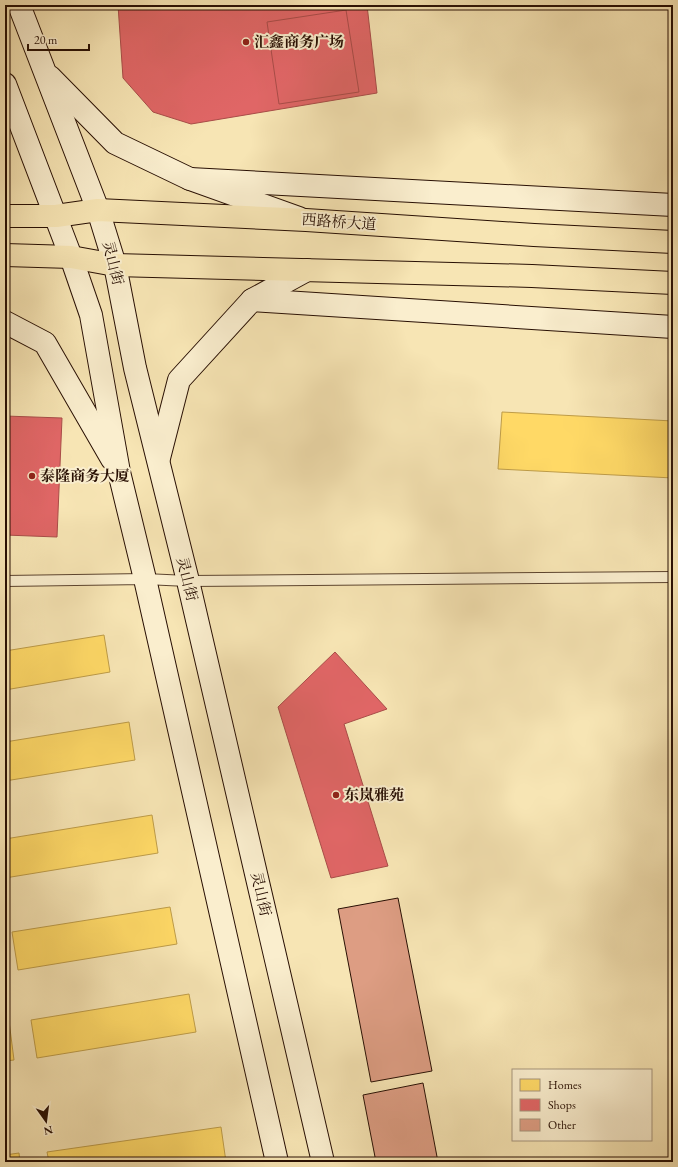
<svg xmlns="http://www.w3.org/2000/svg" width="678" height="1167" font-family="'EB Garamond','Noto Serif SC',serif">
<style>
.homes{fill:#ffd966;stroke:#be9c48}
.shops{fill:#e06666;stroke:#a94c48}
.building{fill:#dd9d83;stroke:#280f03}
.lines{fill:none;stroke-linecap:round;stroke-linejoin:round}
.service-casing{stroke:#5c442f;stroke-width:12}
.secondary-casing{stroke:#280f03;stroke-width:24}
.primary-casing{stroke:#280f03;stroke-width:24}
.service{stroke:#faeece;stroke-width:10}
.secondary{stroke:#faeece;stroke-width:22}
.primary{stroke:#f7e5b4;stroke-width:22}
.poi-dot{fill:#8f2418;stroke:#faeece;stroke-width:1.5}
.labels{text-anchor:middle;stroke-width:4;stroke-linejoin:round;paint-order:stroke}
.poi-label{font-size:15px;font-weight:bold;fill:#280f03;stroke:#faeece;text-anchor:start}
.street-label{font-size:15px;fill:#280f03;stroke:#faeece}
</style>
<rect width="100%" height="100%" fill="#f7e5b4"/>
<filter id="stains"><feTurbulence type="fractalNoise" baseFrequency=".005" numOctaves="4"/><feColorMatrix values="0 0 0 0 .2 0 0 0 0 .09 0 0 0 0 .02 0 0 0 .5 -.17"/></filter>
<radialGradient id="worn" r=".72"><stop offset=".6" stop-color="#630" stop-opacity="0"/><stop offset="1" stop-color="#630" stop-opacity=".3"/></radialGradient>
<!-- homes -->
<g class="homes">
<path d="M502,412L673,421V478L498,469Z"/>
<path d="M104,635L110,672L5,690V651Z"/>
<path d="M129,722L135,760L5,781V742Z"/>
<path d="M152,815L158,853L5,878V839Z"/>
<path d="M170,907L177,944L18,970L12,932Z"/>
<path d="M189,994L196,1032L37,1058L31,1020Z"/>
<path d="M5,1021H9L14,1060L5,1061Z"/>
<path d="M221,1127L226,1162H49L47,1152Z"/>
<path d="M19,1153L20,1162H5V1155Z"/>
</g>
<!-- shops -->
<g class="shops">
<path d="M118,5H367L377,93L191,124L153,112L123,78Z"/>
<path d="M346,10L359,92L279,104L267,22Z"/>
<path d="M5,416L62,418L57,537L5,535Z"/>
<path d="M335,652L387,709L344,724L388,866L331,878L278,707Z"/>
</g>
<!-- building -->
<g class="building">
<path d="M398,898L432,1071L371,1082L338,909Z"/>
<path d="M423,1083L438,1162H376L363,1095Z"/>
</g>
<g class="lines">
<defs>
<path id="service" d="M5,581L145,579L188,581L673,577"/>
<g id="secondary">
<path d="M19,5L98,210L115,265L135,368L188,581L323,1162"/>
<path d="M50,77L115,143L190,179L299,218"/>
<path d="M5,84L71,257L91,315L119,472L145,579L277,1162"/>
<path d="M190,179L673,205"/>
<path d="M252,300L673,327"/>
<path d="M5,322L45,343L112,459"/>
<path d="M159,458L179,380L252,300L307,270"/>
</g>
<g id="primary">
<path d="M5,216H56L98,210L306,220L534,235L673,242"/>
<path d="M5,255L71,257L115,265L532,276L673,283"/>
</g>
</defs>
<!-- service casing -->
<use href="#service" class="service-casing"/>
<!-- secondary casing -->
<use href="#secondary" class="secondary-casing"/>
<!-- primary casing -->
<use href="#primary" class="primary-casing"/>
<!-- service -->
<use href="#service" class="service"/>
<!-- secondary -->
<use href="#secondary" class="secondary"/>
<!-- primary -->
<use href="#primary" class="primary"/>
</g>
<!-- markers -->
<g class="poi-dot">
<circle cx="246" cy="42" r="4"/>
<circle cx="32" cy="476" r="4"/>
<circle cx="336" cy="795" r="4"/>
</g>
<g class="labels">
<!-- poi labels -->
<g class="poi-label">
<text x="254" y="47">汇鑫商务广场</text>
<text x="40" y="481">泰隆商务大厦</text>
<text x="344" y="800">东岚雅苑</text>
</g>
<!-- street labels -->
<g class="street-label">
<text transform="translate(339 222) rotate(4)" y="5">西路桥大道</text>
<text transform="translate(113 263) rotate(76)" y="5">灵山街</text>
<text transform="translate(187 579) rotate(76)" y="5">灵山街</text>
<text transform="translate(261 894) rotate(77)" y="5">灵山街</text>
</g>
</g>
<!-- margin -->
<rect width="678" height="1167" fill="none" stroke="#f7e5b4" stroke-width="20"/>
<rect x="6" y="6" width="666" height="1155" fill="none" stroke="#280f03" stroke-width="2"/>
<rect x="10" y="10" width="658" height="1147" fill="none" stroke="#280f03"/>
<!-- legend -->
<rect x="512" y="1069" width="140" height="72" fill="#faeece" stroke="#a6957d"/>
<rect x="520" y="1079" width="20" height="12" fill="#ffd966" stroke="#a6957d"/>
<text x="548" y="1089" font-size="12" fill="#280f03">Homes</text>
<rect x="520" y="1099" width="20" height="12" fill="#e06666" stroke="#a6957d"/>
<text x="548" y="1109" font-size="12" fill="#280f03">Shops</text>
<rect x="520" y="1119" width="20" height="12" fill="#dd9d83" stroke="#a6957d"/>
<text x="548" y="1129" font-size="12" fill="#280f03">Other</text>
<!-- north arrow -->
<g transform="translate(46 1121) rotate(166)" stroke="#faeece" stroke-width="3" paint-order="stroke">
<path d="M0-3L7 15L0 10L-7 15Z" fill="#280f03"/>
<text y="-6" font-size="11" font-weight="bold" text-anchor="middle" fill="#280f03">N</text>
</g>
<!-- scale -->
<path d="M28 44v6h61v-6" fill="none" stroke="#280f03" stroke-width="2"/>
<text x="34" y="44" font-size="12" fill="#280f03" stroke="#faeece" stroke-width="3" paint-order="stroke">20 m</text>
<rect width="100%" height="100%" filter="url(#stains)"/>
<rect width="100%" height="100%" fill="url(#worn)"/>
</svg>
